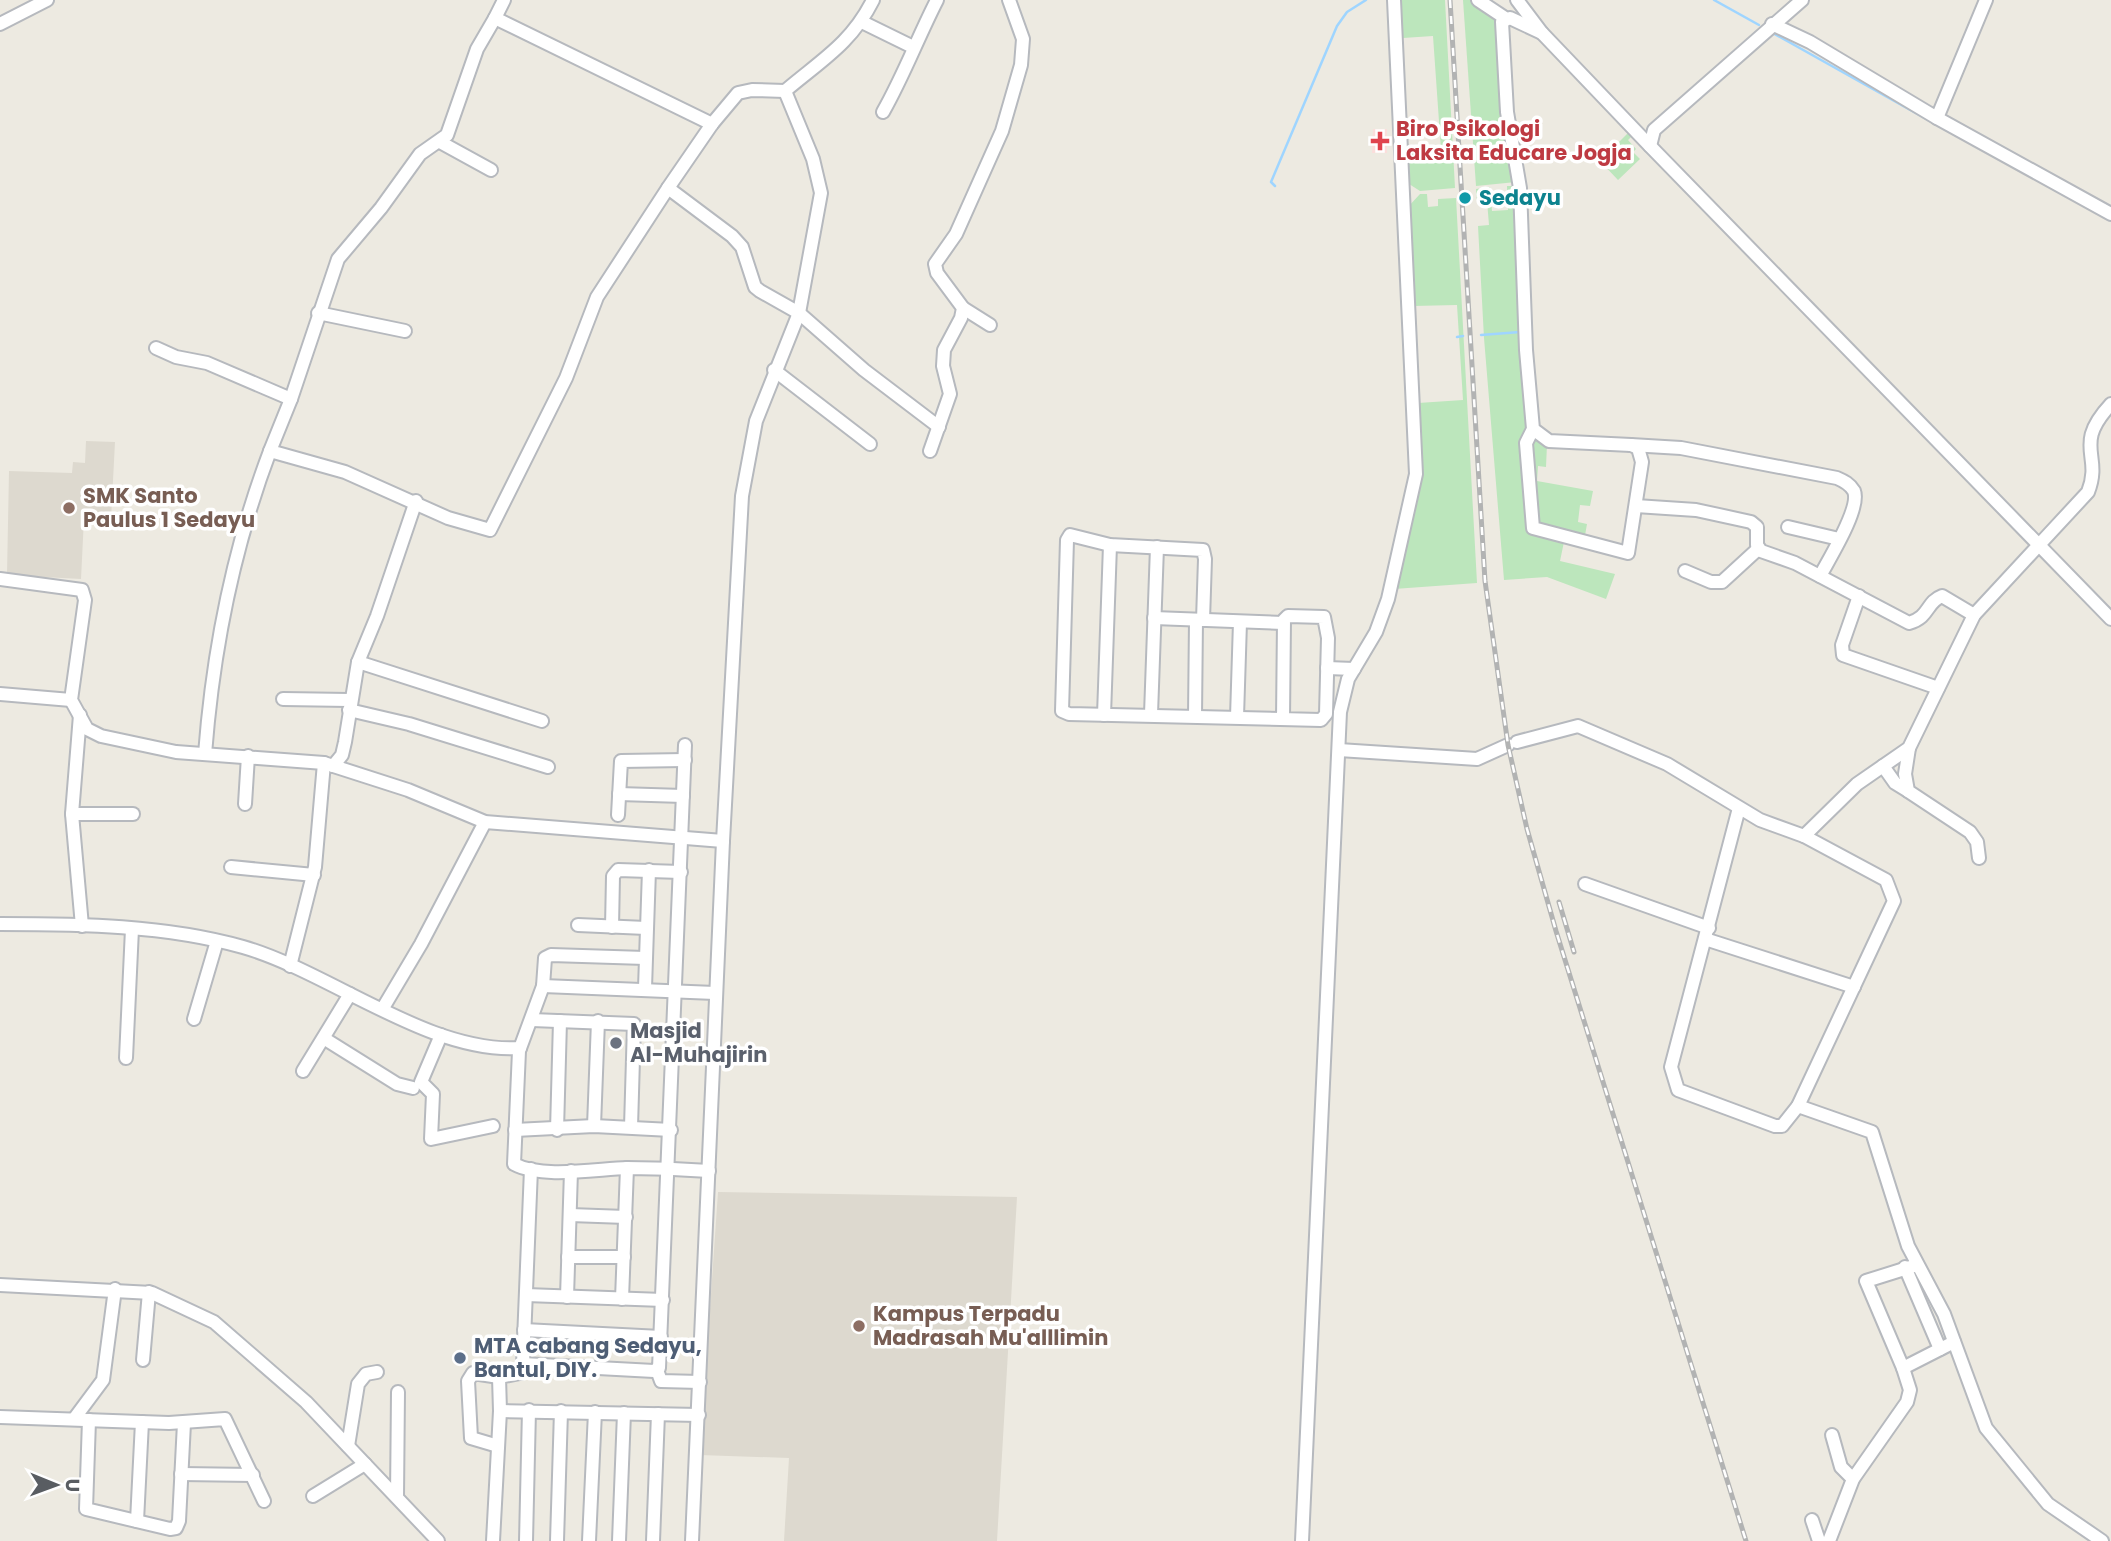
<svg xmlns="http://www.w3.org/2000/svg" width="2111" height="1541" font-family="Poppins,sans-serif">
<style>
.education{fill:#ddd9cf}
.medical{fill:#fbdedb}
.green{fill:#bce6bc}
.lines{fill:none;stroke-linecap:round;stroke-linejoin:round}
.stream{stroke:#9fd5ff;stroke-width:2.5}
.minor-casing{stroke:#b6b9be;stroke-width:16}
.minor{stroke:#fff;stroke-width:12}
.rail-casing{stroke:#b2b3b3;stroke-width:5}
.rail{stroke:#fff;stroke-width:2.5;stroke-dasharray:8;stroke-linecap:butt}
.health-dot{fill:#e0444e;stroke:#fff;stroke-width:2.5}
.culture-dot{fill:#0f9aa8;stroke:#fff;stroke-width:2.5}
.education-dot{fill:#8d6e63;stroke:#fff;stroke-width:2.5}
.worship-dot{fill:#6b7280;stroke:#fff;stroke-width:2.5}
.service-dot{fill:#5c6f8a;stroke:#fff;stroke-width:2.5}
.labels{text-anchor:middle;stroke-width:7;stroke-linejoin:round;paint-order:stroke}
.health-label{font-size:21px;font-weight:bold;fill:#be3a42;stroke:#fff;text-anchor:start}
.culture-label{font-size:21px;font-weight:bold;fill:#0d838f;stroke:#fff;text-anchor:start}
.education-label{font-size:21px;font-weight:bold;fill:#785e54;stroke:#fff;text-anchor:start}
.worship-label{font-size:21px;font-weight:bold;fill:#5b616d;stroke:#fff;text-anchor:start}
.service-label{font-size:21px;font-weight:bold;fill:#4e5e75;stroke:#fff;text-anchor:start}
</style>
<rect width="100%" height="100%" fill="#edeae1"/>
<!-- education -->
<g class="education">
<path d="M86,441L115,442L111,519L84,518L81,579L7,575L9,471L72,473L73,462L85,463Z"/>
<path d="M718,1192L1017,1197L997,1541H784L789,1458L700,1455Z"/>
</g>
<!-- medical -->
<path class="medical" d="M1373,129H1387V153H1372Z"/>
<!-- green -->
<g class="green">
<path d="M1401,0H1445L1455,188L1420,191L1406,182V153L1441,150L1433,36L1403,38Z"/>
<path d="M1463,0H1473L1499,22L1516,182L1476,186Z"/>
<path d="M1628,133L1631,137L1628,140L1636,149L1633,152L1640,159L1618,180L1600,161Z"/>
<path d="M1507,186H1517L1532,435L1547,444L1546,467L1538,466L1537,481L1593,491L1590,506L1580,505L1578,522L1587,524L1584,541L1565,537L1560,561L1615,574L1606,599L1547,577L1504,580L1484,338L1478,226L1489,225L1487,201L1477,202L1476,189L1490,187L1492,211L1508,210Z"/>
<path d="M1420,194H1427L1428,207L1438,206V199L1456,198L1477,583L1394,589L1419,474L1418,403L1463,400L1457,305L1413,306L1408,207Z"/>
</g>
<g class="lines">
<!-- stream -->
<g class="stream">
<path d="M1714,0L1759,25"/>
<path d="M1771,32L1955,135"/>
<path d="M1275,186L1271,182L1337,26L1347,12L1366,0"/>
<path d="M1481,335L1520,332"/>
<path d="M1457,337L1463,336"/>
</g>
<defs>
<g id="minor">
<path d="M504,0L495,18L712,124"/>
<path d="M1478,0L1505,18"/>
<path d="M1517,0L1542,33L1650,146L2111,619"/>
<path d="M862,22L913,47"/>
<path d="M0,24L47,0"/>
<path d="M1772,24L1810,42L1937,118L2111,214"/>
<path d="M883,112C904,75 918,37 937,0"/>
<path d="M1937,118L1986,0"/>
<path d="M440,142L491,170"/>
<path d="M1650,146L1654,130L1802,0"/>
<path d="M668,188L732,236L742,247L755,287L760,291L799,313L864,370L939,427"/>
<path d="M963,308L990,325"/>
<path d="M318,313L405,331"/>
<path d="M156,348L176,357L207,363L291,399L270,451L345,472L448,518L490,530L566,378L597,297L668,188L712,124L738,93L752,90L785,91"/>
<path d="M774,370L870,444"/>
<path d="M291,399L338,259L381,208L420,154L447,135L477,49L495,18"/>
<path d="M1533,429L1526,443L1533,528L1628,553L1642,462L1638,448L1631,445L1549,441L1533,429L1526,350L1520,188L1507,112L1502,22L1510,18L1542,33"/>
<path d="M1631,445L1681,448L1837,478C1844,481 1850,484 1854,491C1861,508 1829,559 1820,576"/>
<path d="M930,451L950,394L943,366L944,350L961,318L963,308L937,273L935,264L956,234L1002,131L1021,65L1023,39L1009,0"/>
<path d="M1636,506L1696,510L1751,522L1757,527V545L1761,551L1795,563L1909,623C1930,617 1926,602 1942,596L1974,615"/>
<path d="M1788,527L1839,539"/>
<path d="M1685,571L1711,582H1722L1758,549"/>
<path d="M0,579L82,590L85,600L71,700L87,729L101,736L176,752L324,763L408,790L485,822L723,841"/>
<path d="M1859,596L1842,645L1843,655L1938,688"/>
<path d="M1154,618L1283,623"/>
<path d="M1203,620L1205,559L1203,550L1110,545L1070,535L1067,540L1062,711L1069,714L1321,720L1326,714L1328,638L1324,617L1288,616L1284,620L1283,719"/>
<path d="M358,662L542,721"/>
<path d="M1327,668L1354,669"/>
<path d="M0,694L71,700"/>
<path d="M283,699L349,700"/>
<path d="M349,710L409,724L548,767"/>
<path d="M1151,714L1157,547"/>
<path d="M80,715L72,814L82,926"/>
<path d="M1104,715L1110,545"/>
<path d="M1195,716L1196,620"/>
<path d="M1237,717L1240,622"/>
<path d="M1517,742L1578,726L1667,764L1760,820L1804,836"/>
<path d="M1909,748L1905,774L1908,791L1970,832L1977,842L1979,858"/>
<path d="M1339,750L1477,759L1508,745"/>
<path d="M205,754C213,650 233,549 270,451"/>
<path d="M333,766L342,755L345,742L358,662L377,616L416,501"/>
<path d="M1883,766L1895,783L1908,791"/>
<path d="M619,794L683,796"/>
<path d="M245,804L248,756"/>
<path d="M1739,808L1671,1067L1678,1090L1775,1126H1782L1798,1106L1894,901L1886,880L1804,836L1857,784L1909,748L1974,615L2088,492C2103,454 2072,446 2111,404"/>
<path d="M72,814H133"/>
<path d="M618,815L621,761L685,760"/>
<path d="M231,867L314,875"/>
<path d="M1585,884L1709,928"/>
<path d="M0,924C80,924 165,925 243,947C330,972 429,1054 520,1048"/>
<path d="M578,925L646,928"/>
<path d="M612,927L613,876L618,870L681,872"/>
<path d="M1705,939L1854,987"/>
<path d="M645,958L551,955L545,958L543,986L519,1051L514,1164C542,1179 596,1169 627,1168C654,1168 682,1169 709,1171"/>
<path d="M290,966L315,867L324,763"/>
<path d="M543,986L715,993"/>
<path d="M645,988L649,870"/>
<path d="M383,1008L421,944L485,822"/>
<path d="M194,1019L217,941"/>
<path d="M532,1020L634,1024L631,1127"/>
<path d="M441,1035L421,1082L433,1094L431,1139L493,1126"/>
<path d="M325,1039L397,1084L413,1088"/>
<path d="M126,1058L132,929"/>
<path d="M303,1071L350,994"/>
<path d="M1798,1106L1872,1132L1908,1246L1944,1314L1986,1428L2048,1504L2102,1541"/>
<path d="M594,1126L598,1021"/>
<path d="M515,1130L594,1126L671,1130"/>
<path d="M557,1130L560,1021"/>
<path d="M570,1215L626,1217"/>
<path d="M568,1257H624"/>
<path d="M1917,1265L1866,1281L1903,1368L1954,1342"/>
<path d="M1905,1267L1940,1349"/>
<path d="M0,1285L152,1293L214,1322L306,1402L438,1541"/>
<path d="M526,1295L663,1300"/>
<path d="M567,1297L571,1171"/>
<path d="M622,1299L627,1168"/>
<path d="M524,1330L661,1337"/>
<path d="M143,1360L149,1292"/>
<path d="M523,1364L654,1371L659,1368L685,745"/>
<path d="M657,1370L661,1381L700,1382"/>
<path d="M500,1411L699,1415"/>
<path d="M0,1417L169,1423L225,1419L264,1501"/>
<path d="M74,1419L103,1380L115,1289"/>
<path d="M89,1420L86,1509L170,1529L176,1528L179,1521L184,1423"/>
<path d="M1832,1435L1841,1467L1853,1479"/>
<path d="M348,1446L358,1384L366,1374L377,1372"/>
<path d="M498,1446L471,1438L468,1381L473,1373L499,1377"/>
<path d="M181,1474L253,1475"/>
<path d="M313,1496L365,1464"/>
<path d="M397,1497L398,1392"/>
<path d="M1812,1520L1819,1541"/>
<path d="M137,1521L142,1422"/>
<path d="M493,1541L500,1411L499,1377L520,1373L523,1364L531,1169"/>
<path d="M526,1541L529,1410"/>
<path d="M557,1541L561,1411"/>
<path d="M589,1541L595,1412"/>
<path d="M619,1541L624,1413"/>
<path d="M653,1541L658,1414"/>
<path d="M692,1541L723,841L742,496L756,421L799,313L821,193L813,159L785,91C820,61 851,44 873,0"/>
<path d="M1302,1541L1340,712L1348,679L1376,632L1388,599L1416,474L1394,0"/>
<path d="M1829,1541L1853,1479L1907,1402L1910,1390L1903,1368"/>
</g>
</defs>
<!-- minor casing -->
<use href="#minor" class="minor-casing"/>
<!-- minor -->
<use href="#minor" class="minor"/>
<defs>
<g id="rail">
<path d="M1450,0L1485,581L1508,745L1527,829L1556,931L1746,1541"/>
<path d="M1559,902L1574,952"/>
</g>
</defs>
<!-- rail casing -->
<use href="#rail" class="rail-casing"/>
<!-- rail -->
<use href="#rail" class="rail"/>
</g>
<!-- markers -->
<path class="health-dot" d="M1376.5 130.5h7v7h7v7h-7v7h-7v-7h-7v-7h7z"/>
<circle class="culture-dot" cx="1465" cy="198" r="7"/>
<g class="education-dot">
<circle cx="69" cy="508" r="7"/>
<circle cx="859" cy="1326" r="7"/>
</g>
<circle class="worship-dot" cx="616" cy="1043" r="7"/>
<circle class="service-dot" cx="460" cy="1358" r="7"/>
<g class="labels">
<!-- health labels -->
<g class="health-label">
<text x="1396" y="136">Biro Psikologi<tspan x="1396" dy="24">Laksita Educare Jogja</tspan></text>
</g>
<!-- culture labels -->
<g class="culture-label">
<text x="1479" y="205">Sedayu</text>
</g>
<!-- education labels -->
<g class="education-label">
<text x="83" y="503">SMK Santo<tspan x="83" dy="24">Paulus 1 Sedayu</tspan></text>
<text x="873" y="1321">Kampus Terpadu<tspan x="873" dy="24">Madrasah Mu'alllimin</tspan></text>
</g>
<!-- worship labels -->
<g class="worship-label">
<text x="630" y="1038">Masjid<tspan x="630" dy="24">Al-Muhajirin</tspan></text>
</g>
<!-- service labels -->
<g class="service-label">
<text x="474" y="1353">MTA cabang Sedayu,<tspan x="474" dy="24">Bantul, DIY.</tspan></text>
</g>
</g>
<!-- north arrow -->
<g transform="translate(56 1485) rotate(91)" stroke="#ffffff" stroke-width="5" paint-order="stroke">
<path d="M0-5L12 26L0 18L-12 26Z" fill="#595d62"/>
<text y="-10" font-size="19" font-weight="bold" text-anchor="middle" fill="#595d62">U</text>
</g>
</svg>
